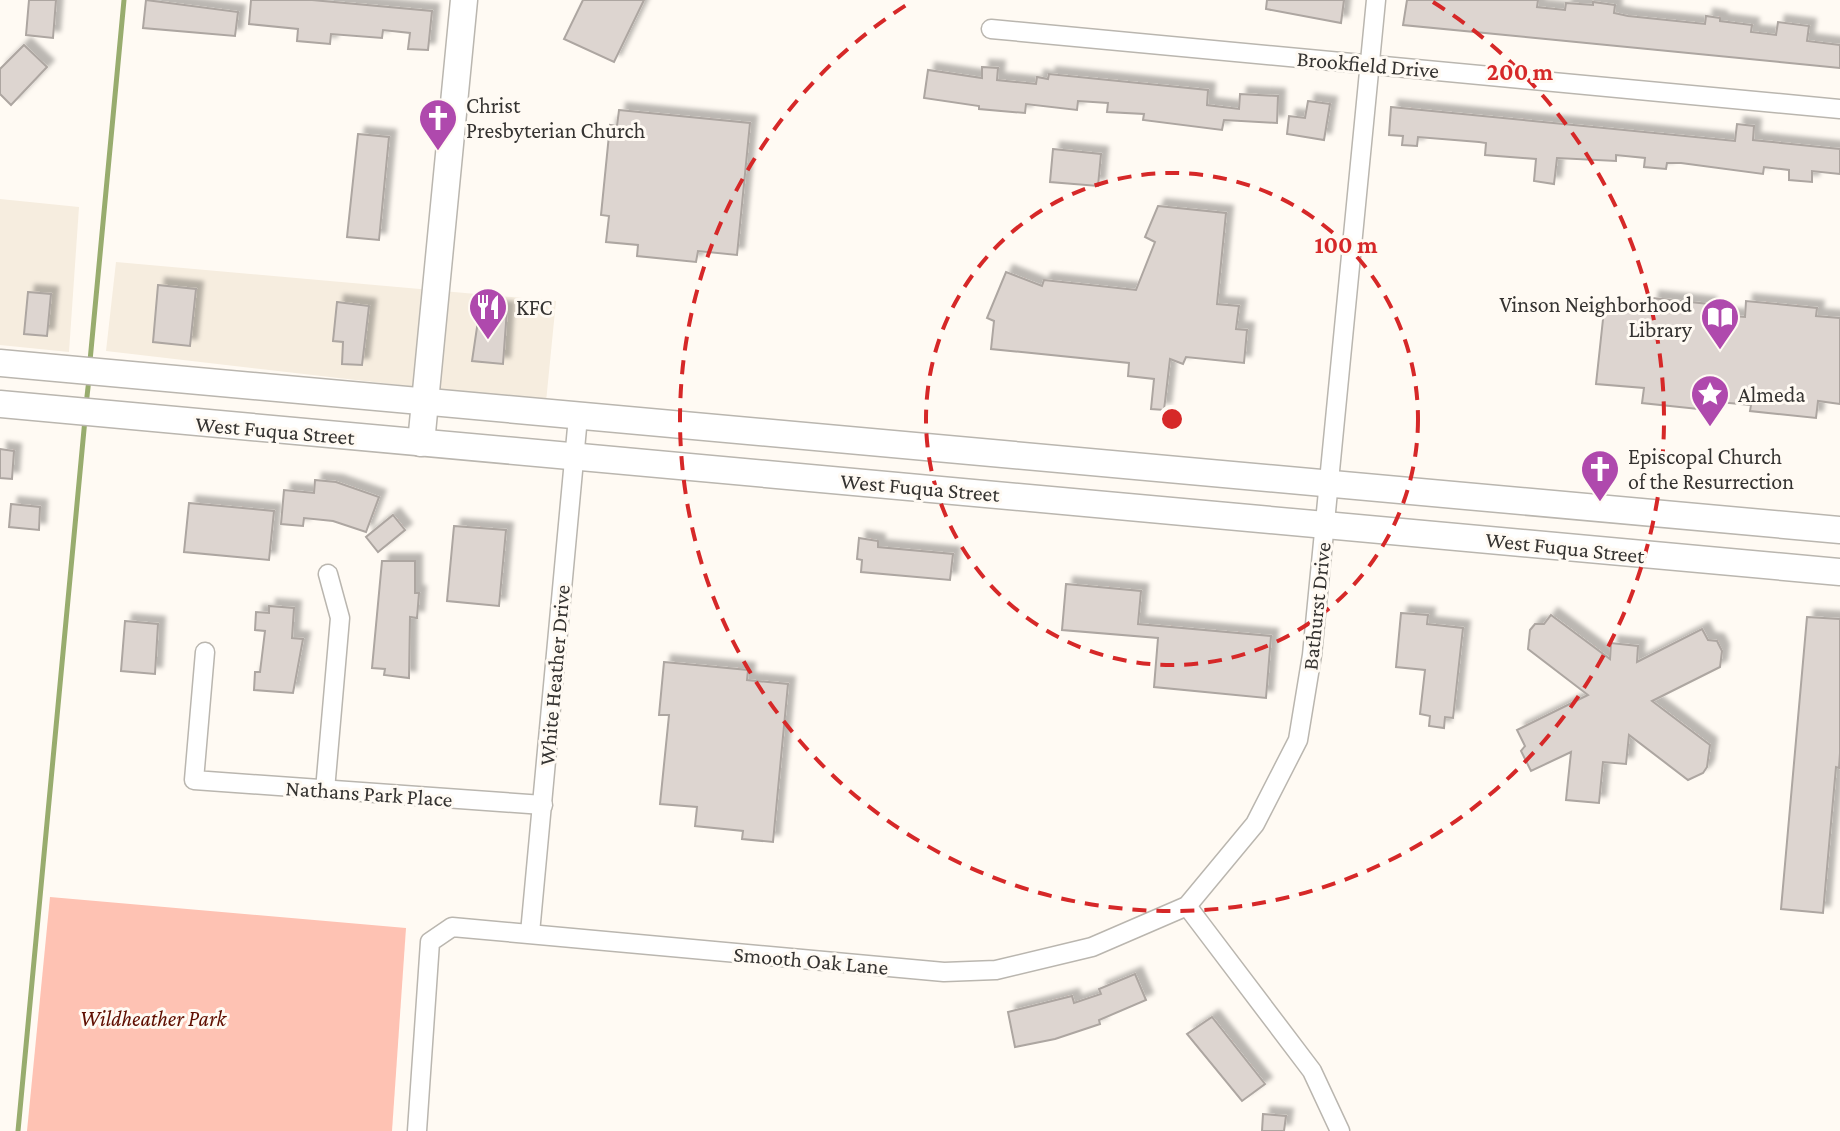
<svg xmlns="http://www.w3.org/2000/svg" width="1840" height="1131" font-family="'Crimson Pro',serif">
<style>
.built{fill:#f6eddf}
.green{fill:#fec2b3}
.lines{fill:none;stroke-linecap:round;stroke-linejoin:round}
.stream{stroke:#98ac6e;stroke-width:5}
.building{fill:#ddd5d0;stroke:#ada6a1;stroke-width:2;filter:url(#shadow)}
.street-casing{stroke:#bab6af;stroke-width:21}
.secondary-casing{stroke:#bab6af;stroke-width:29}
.street{stroke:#fff;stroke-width:18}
.secondary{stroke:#fff;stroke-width:26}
.ring{fill:none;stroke:#d62828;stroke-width:4;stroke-dasharray:14 10}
.labels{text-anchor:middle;stroke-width:6;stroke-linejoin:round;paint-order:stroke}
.street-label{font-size:22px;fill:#353331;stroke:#fffaf3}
.poi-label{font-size:22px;fill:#353331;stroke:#fffaf3;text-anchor:start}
.park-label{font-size:22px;font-style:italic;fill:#5f0e00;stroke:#fffaf3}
.centre{fill:#d62828;stroke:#fffaf3;stroke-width:4}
.ring-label{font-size:24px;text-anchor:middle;font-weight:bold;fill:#d62828;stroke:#fffaf3;stroke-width:6;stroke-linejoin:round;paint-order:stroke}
</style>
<defs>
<filter id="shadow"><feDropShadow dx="7" dy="-7" stdDeviation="2" flood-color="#0004"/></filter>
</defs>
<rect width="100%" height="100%" fill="#fffaf3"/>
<!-- built -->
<g class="built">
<path d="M0,199L79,207L69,352L0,345Z"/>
<path d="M116,262L556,301L546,402L106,351Z"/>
</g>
<!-- green -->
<path class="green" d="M50,897L406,928L392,1131H27Z"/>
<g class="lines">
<!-- stream -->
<g class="stream">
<path d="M90,361L124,0"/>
<path d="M86,405L89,379"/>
<path d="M18,1131L85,419"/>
</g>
</g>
<!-- building -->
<g class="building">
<path d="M29,0H56L53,38L26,35Z"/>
<path d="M146,0L238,12L235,36L143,28Z"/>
<path d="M251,0H312L432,11L428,50L408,49L410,33L383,30L382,38L331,34L330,44L297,41L298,29L249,24Z"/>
<path d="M583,0H644L614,62L564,39Z"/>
<path d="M1267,0H1344L1341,23L1266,9Z"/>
<path d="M1407,0H1538L1537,7L1565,10L1566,3L1593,5V2L1615,5L1614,13L1628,16L1705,24L1706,16L1720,18V21L1752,25L1751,32L1776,35L1778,22L1809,26L1807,41L1840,45V68L1403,25Z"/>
<path d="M24,45L47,67L11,105L0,94V69Z"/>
<path d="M982,67L998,68L997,80L1036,84L1037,77L1048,79L1049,74L1208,90L1207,105L1239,109L1240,94L1278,96L1277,123L1224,120L1222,130L1143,120L1144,114L1107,112L1108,103L1078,101L1077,110L1026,104L1025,113L979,109V106L924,98L928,70L982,78Z"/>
<path d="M1308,101L1330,104L1324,140L1287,134L1289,116L1305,118Z"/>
<path d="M1391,107L1735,141L1737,124L1754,126L1753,140L1840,149V174L1812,171V182L1789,180V170L1764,167L1763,174L1681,163H1667L1666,169L1644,167L1645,158L1616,155V161L1557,158L1554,184L1534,181L1536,159L1485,155L1486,143L1479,142L1418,137L1417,146L1402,145L1403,136L1389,135Z"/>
<path d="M619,110L750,123L737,255L698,251L696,262L637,256L638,245L606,242L609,216L601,215L610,125L617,126Z"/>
<path d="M358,134L389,137L379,240L347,237Z"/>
<path d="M1053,149L1101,154L1098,186L1050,182Z"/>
<path d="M1158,206L1226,213L1217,304L1239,306L1236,329L1247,330L1244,363L1186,357L1183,364L1170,359L1164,410L1151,409L1154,379L1128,376L1129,363L991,349L994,321L987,318L1006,272L1042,286L1044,280L1136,290L1155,242L1145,237Z"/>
<path d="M158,285L196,289L190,346L153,342Z"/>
<path d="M28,292L51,294L47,336L24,334Z"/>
<path d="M1652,298L1709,304L1708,314L1745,317L1746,301L1817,308L1816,316L1840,318V404L1818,401L1816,418L1750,411L1751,405L1718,402L1717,411L1642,403L1644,388L1596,384L1604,310L1650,314Z"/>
<path d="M337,302L369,306L362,365L342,364L343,342L333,341Z"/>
<path d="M480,307L507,309L503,364L472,361Z"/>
<path d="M0,449L14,451L12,479L0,478Z"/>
<path d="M315,480L336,482L379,497L366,532L333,521L304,518L303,526L281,524L284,490L314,493Z"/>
<path d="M189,503L274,511L269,560L184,552Z"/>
<path d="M11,504L40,507L39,530L9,527Z"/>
<path d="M393,515L405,530L378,552L366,537Z"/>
<path d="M454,526L506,530L499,606L447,601Z"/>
<path d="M859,538L878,541V547L953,554L950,580L861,572L862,560L857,559Z"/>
<path d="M382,561H415V593H419L417,618L410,617L409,678L384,675L385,669L372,668Z"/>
<path d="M1066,584L1141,591L1138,624L1271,636L1266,698L1154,687L1158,638L1062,630Z"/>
<path d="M269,606L294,608L292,638L303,639L293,693L254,690L255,672H260L265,631L255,630L256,612L269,613Z"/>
<path d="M1401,613L1428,615L1427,624L1463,628L1453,718L1445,717L1444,728L1429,726L1430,716L1420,714L1425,670L1396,667Z"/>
<path d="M1551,615L1610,659L1611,643L1638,646L1637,662L1702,629L1708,640L1717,641L1722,651L1720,667L1652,701L1710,745L1707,767L1703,773L1688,780L1629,735L1626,764L1603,762L1599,803L1566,800L1571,752L1531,771L1521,751L1525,746L1517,730L1588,695L1528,649L1530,630L1535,624H1544Z"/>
<path d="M1807,617L1840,619V753L1839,768L1836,767L1823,913L1781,909Z"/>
<path d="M125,621L158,624L155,674L121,671Z"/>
<path d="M664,662L748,670L747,680L788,684L773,842L742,839L743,831L695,826L697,807L660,804L669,715H659Z"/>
<path d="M1135,974L1146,1000L1099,1020L1100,1024L1055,1039L1015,1047L1008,1012L1072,996L1074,1003L1101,994L1099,989Z"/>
<path d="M1212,1017L1265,1084L1242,1101L1187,1034Z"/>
<path d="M1263,1114L1286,1116L1284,1131H1262Z"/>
</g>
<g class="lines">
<defs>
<g id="street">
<path d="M991,29L1840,109"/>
<path d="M205,652L194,780L543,805"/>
<path d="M325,790L340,618L328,574"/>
<path d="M1187,906L1312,1071L1340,1131"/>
<path d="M530,933L578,417"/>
<path d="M417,1131L430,942L452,927L944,972L996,970L1092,947L1187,906L1255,824L1298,740L1312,655L1376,0"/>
</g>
<g id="secondary">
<path d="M0,363L1840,530"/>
<path d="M0,404L1840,572"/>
<path d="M421,443L464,0"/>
</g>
</defs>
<!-- street casing -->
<use href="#street" class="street-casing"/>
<!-- secondary casing -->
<use href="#secondary" class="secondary-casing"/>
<!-- street -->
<use href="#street" class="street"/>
<!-- secondary -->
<use href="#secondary" class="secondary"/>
</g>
<!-- distance rings -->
<g class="ring">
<circle cx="1172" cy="419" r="246"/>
<path d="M1433 2A492 492 0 1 1 911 2"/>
</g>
<!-- icons -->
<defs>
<symbol id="church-pin" viewBox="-11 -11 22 30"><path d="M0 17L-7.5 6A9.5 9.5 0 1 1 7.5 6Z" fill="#af49ad" stroke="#fffaf3"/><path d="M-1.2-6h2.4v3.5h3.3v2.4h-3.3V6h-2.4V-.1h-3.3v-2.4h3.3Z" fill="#fff"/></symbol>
<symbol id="restaurant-pin" viewBox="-11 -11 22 30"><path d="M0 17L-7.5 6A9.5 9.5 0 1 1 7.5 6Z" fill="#af49ad" stroke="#fffaf3"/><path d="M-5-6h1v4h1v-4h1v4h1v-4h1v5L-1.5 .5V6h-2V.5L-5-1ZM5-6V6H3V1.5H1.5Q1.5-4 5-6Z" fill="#fff"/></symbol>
<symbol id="library-pin" viewBox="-11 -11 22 30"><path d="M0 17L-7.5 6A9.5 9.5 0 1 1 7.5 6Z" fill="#af49ad" stroke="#fffaf3"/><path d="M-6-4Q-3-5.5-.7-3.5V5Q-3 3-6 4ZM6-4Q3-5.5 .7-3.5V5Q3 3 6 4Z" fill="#fff"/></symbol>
<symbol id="sight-pin" viewBox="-11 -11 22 30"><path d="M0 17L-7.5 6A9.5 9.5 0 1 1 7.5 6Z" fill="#af49ad" stroke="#fffaf3"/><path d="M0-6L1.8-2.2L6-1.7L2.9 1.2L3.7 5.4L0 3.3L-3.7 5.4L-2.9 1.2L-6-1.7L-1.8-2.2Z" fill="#fff"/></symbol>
</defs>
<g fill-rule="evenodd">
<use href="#church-pin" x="416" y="96" width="44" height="60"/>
<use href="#restaurant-pin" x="466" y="285" width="44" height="60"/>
<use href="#library-pin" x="1698" y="295" width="44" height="60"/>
<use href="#sight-pin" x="1688" y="372" width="44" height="60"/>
<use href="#church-pin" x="1578" y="447" width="44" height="60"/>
</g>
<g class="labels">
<!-- street labels -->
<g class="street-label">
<text transform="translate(1368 64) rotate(5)" y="8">Brookfield Drive</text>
<text transform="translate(275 430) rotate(5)" y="8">West Fuqua Street</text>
<text transform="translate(920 487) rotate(5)" y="8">West Fuqua Street</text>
<text transform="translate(1565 547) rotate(6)" y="8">West Fuqua Street</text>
<text transform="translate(1316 606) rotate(-84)" y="8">Bathurst Drive</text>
<text transform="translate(554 675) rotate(-85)" y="8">White Heather Drive</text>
<text transform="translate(369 793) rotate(4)" y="8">Nathans Park Place</text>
<text transform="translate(811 960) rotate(5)" y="8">Smooth Oak Lane</text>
</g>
<!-- poi labels -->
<g class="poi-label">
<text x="466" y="113">Christ<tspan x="466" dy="25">Presbyterian Church</tspan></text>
<text x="1692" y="312" text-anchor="end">Vinson Neighborhood<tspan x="1692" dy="25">Library</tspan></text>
<text x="516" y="315">KFC</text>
<text x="1738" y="402">Almeda</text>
<text x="1628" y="464">Episcopal Church<tspan x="1628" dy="25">of the Resurrection</tspan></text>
</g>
<!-- park labels -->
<g class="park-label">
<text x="153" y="1026">Wildheather Park</text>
</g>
</g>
<circle cx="1172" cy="419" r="12" class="centre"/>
<g class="ring-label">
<text x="1520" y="80">200 m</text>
<text x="1346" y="253">100 m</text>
</g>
</svg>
